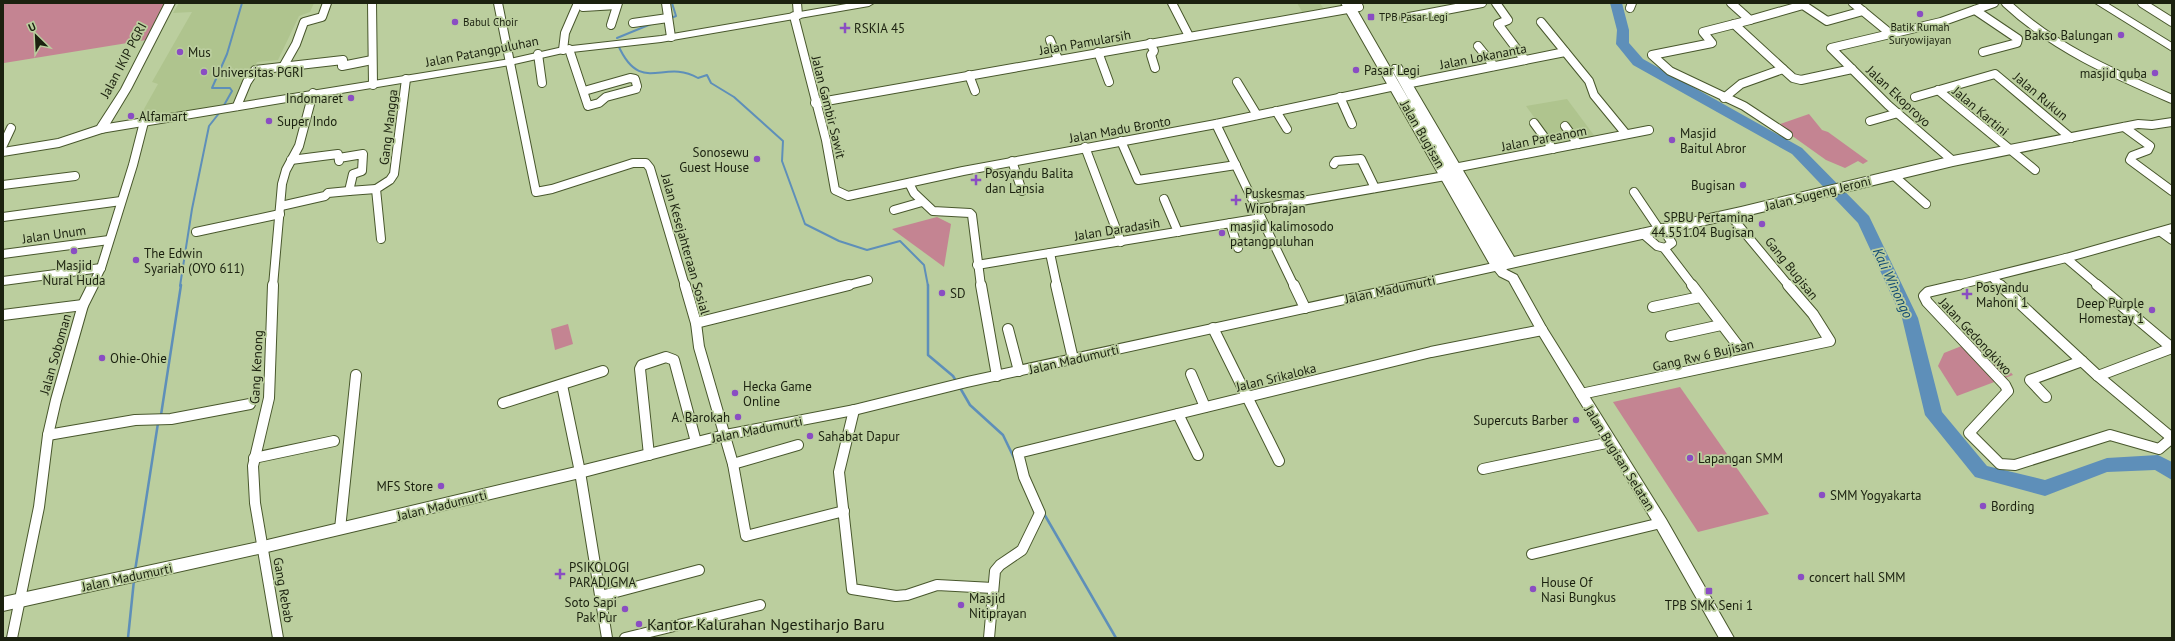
<svg xmlns="http://www.w3.org/2000/svg" width="2175" height="641" font-family="'PT Sans',sans-serif">
<style>
.built{fill:#afc48e}
.green{fill:#c48492}
.lines{fill:none;stroke-linecap:round;stroke-linejoin:round}
.stream-far1{stroke:#5e8fb9;stroke-width:2}
.stream{stroke:#5e8fb9;stroke-width:2.5}
.river{fill:#5e8fb9;fill-rule:evenodd}
.minor-far1-casing{stroke:#48572c;stroke-width:10}
.minor-casing{stroke:#48572c;stroke-width:12}
.tertiary-casing{stroke:#48572c;stroke-width:2}
.secondary-casing{stroke:#48572c;stroke-width:2}
.primary-casing{stroke:#48572c;stroke-width:2}
.minor-far1{stroke:#fff;stroke-width:8}
.minor{stroke:#fff;stroke-width:10}
.tertiary{fill:#fff;fill-rule:evenodd}
.secondary{fill:#fff;fill-rule:evenodd}
.primary{fill:#fff;fill-rule:evenodd}
.poi-dot{fill:#8a4dc3;stroke:#bbce9e;stroke-width:1.5}
.labels{text-anchor:middle;stroke-width:3.5;stroke-linejoin:round;paint-order:stroke}
.far-poi-label{font-size:11px;fill:#1b210f;stroke:#bbce9e;text-anchor:start}
.poi-label{font-size:13px;fill:#1b210f;stroke:#bbce9e;text-anchor:start}
.street-label{font-size:13px;fill:#1b210f;stroke:#bbce9e}
.water-label{font-size:14px;font-style:italic;fill:#104a73;stroke:#bbce9e}
.near-poi-label{font-size:16px;fill:#1b210f;stroke:#bbce9e;text-anchor:start}
</style>
<rect width="100%" height="100%" fill="#bbce9e"/>
<!-- built -->
<g class="built">
<path d="M179,3H314L310,12L299,16L278,60L257,62L234,106L135,125L158,84L152,82L192,12L173,13Z"/>
<path d="M1297,3H1320L1325,11L1304,15Z"/>
<path d="M1567,99L1596,138L1555,146L1526,106Z"/>
</g>
<!-- green -->
<g class="green">
<path d="M3,3H170L146,40L4,63Z"/>
<path d="M1809,114L1822,130L1828,132L1868,161L1863,164L1858,161L1845,168L1826,160L1777,125Z"/>
<path d="M937,217L951,224L944,267L892,229Z"/>
<path d="M568,324L573,344L555,350L551,329Z"/>
<path d="M1964,345L1989,347L2013,375L1957,396L1938,366L1944,353Z"/>
<path d="M1680,387L1769,514L1698,532L1613,402Z"/>
</g>
<g class="lines">
<!-- stream-far1 -->
<g class="stream-far1">
<path d="M671,18L676,16L672,3"/>
<path d="M617,38L651,24"/>
<path d="M618,45C641,96 663,58 698,78L707,75L711,83L734,97L783,141L782,161L805,224L839,241L867,250L900,241L924,265L928,286"/>
<path d="M223,107L232,91L230,88H212L227,54L242,3"/>
<path d="M180,286L192,209L209,126L220,112"/>
</g>
<!-- stream -->
<g class="stream">
<path d="M928,285V355L953,376L956,381"/>
<path d="M959,386L970,405L1003,435L1015,460"/>
<path d="M161,415L181,285"/>
<path d="M1043,512L1116,638"/>
<path d="M135,571L158,423"/>
<path d="M128,638L134,580"/>
</g>
<!-- river -->
<path class="river" d="M1610,3H1622L1629,30V43L1643,59L1802,148L1869,216L1918,318L1942,412L1987,466L2045,480L2107,458L2158,455L2172,462V480L2155,470L2107,472L2045,496L1975,477L1925,415L1902,318L1858,223L1792,154L1633,65L1616,44L1617,30Z"/>
<defs>
<g id="minor-far1">
<path d="M372,3L373,85"/>
<path d="M498,3L536,192L552,189L633,163H646L650,168L685,286"/>
<path d="M666,3L671,37"/>
<path d="M797,3L798,15"/>
<path d="M1172,3L1189,36"/>
<path d="M1496,3L1508,20L1498,24L1525,60"/>
<path d="M1731,3L1750,20L1803,5L1827,21L1863,11"/>
<path d="M1853,3L1892,35"/>
<path d="M2006,3C2054,48 2112,73 2172,99"/>
<path d="M2142,3L2172,22"/>
<path d="M583,7L617,5"/>
<path d="M1630,8L1632,3"/>
<path d="M1975,10L2018,39L2017,43L1983,52"/>
<path d="M794,16L826,140L835,190L848,196L963,171L1216,124L1395,86"/>
<path d="M1404,18L1482,3"/>
<path d="M1750,20L1703,32L1712,43L1652,55L1670,71L1744,106L1788,135"/>
<path d="M1541,22L1589,81L1594,95L1626,134"/>
<path d="M633,23L668,18"/>
<path d="M1734,24L1783,69"/>
<path d="M611,25L618,3"/>
<path d="M1050,40L1058,59"/>
<path d="M1150,43L1154,51L1151,55L1155,68"/>
<path d="M1478,46L1494,66"/>
<path d="M569,49L588,106L599,103L606,97L636,89"/>
<path d="M563,50L565,33L578,3"/>
<path d="M1098,52L1109,82"/>
<path d="M538,54L542,83"/>
<path d="M283,67L296,44L304,22L322,17L327,3"/>
<path d="M969,75L975,91"/>
<path d="M1237,82L1257,115"/>
<path d="M1406,84L1565,52"/>
<path d="M1938,90L2035,170"/>
<path d="M584,91L630,78L635,79L637,86"/>
<path d="M1340,97L1352,124"/>
<path d="M1915,97L1995,74L2071,138"/>
<path d="M1724,98L1741,84L1783,69L1793,78L1801,80L1852,69"/>
<path d="M815,103L1359,7"/>
<path d="M237,106L247,82L255,70L343,60L342,66L372,60"/>
<path d="M1276,111L1287,129"/>
<path d="M1870,121L1898,113"/>
<path d="M1534,123L1553,149"/>
<path d="M1216,124L1294,286"/>
<path d="M1565,126L1578,144"/>
<path d="M2124,127L2150,146L2148,150L2132,156L2130,160L2172,191"/>
<path d="M1121,141L1138,180L1236,165"/>
<path d="M3,145L11,128"/>
<path d="M1085,147L1121,242"/>
<path d="M339,158L363,154L362,171L353,174L349,191L376,189"/>
<path d="M291,160L338,154L339,161"/>
<path d="M1012,161L1022,191"/>
<path d="M1953,161L1888,105L1831,48L1941,22L1994,3"/>
<path d="M1334,164L1336,161L1361,159L1375,188"/>
<path d="M1449,169L1649,130"/>
<path d="M1893,175L1926,204"/>
<path d="M909,183L914,193L933,211L970,213L972,215L981,286"/>
<path d="M3,185L75,176"/>
<path d="M1634,192L1659,229"/>
<path d="M1164,199L1178,232"/>
<path d="M281,206L325,196L328,193L349,191"/>
<path d="M1256,209L1451,175"/>
<path d="M894,210L922,202"/>
<path d="M1730,215L1789,286"/>
<path d="M3,217L121,201"/>
<path d="M1230,223L1238,248"/>
<path d="M196,232L280,214"/>
<path d="M2161,232L2172,240"/>
<path d="M1642,233L1657,246L1665,248L1672,243L1662,228"/>
<path d="M381,239L376,189L390,180L394,174L406,79"/>
<path d="M1664,248L1693,286"/>
<path d="M1050,253L1057,286"/>
<path d="M3,254L109,240"/>
<path d="M2066,258L2099,286"/>
<path d="M977,265L1261,218"/>
<path d="M1992,277L2001,286"/>
<path d="M3,281L101,268"/>
<path d="M92,286L101,268L133,165L144,122"/>
<path d="M273,286L282,184L286,170L299,146L313,93"/>
<path d="M845,286L868,280"/>
<path d="M1954,286L2066,258L2172,228"/>
</g>
<g id="minor">
<path d="M273,285L269,398L253,466L255,503L278,638"/>
<path d="M685,285L696,323L699,347L733,464L746,536L844,511"/>
<path d="M981,285L997,376"/>
<path d="M1056,285L1073,359"/>
<path d="M1294,285L1305,308"/>
<path d="M1692,285L1739,347"/>
<path d="M1958,285L1928,292L1924,296L1927,302L2005,385L2008,391L1969,433L2000,464L2015,465L2110,435L2159,449L2172,438"/>
<path d="M2000,285L2098,376L2172,438"/>
<path d="M2097,285L2172,348"/>
<path d="M1653,307L1700,297"/>
<path d="M3,315L83,305"/>
<path d="M696,323L849,285"/>
<path d="M1213,328L1279,461"/>
<path d="M1008,329L1019,371"/>
<path d="M1671,336L1721,325"/>
<path d="M1191,374L1205,407"/>
<path d="M2098,376L2172,348"/>
<path d="M562,385L580,472L607,638"/>
<path d="M1581,394L1830,341L1813,314L1788,285"/>
<path d="M2046,397L2030,380L2082,361"/>
<path d="M503,403L603,371"/>
<path d="M854,410L839,472L852,589L896,596L907,595L937,585L993,588"/>
<path d="M1178,414L1198,455"/>
<path d="M48,435L135,420L171,419L250,404"/>
<path d="M649,455L640,369L642,365L666,357L674,360L696,442"/>
<path d="M254,458L334,441"/>
<path d="M733,464L798,445"/>
<path d="M1483,469L1611,442"/>
<path d="M340,529L356,375"/>
<path d="M1532,554L1661,523"/>
<path d="M601,596L699,570"/>
<path d="M12,638L39,507L48,435L56,400L83,305L93,285"/>
<path d="M625,638L760,605"/>
<path d="M989,638L995,571L1000,565L1022,550L1040,513L1024,477L1018,453L1431,352L1542,330"/>
</g>
<g id="tertiary">
<path d="M852,3H874L869,6L661,42L563,53L510,65L101,133L96,129L101,125L510,59L563,47L661,36Z"/>
<path d="M1498,262L1502,263L1507,270L1517,275L1546,327L1666,519L1734,638H1719L1656,527L1538,333L1509,281L1499,276L1495,271L967,387L854,415L725,440L580,478L263,553L3,611V597L263,541L580,466L725,430L854,405L967,377Z"/>
</g>
<g id="secondary">
<path d="M165,3H175L131,89L105,132L59,147L3,156V148L58,139L97,126L121,89Z"/>
<path d="M2095,3H2107L2172,43V51Z"/>
</g>
<path id="primary" d="M1341,3H1353L1414,109L1391,68L1393,65H1401L1514,257L1741,207L1953,156L2138,120L2152,121L2172,118V126L2152,129L2138,128L1953,166L1741,217L1498,271L1493,270Z"/>
</defs>
<!-- minor-far1 casing -->
<use href="#minor-far1" class="minor-far1-casing"/>
<!-- minor casing -->
<use href="#minor" class="minor-casing"/>
<!-- tertiary casing -->
<use href="#tertiary" class="tertiary-casing"/>
<!-- secondary casing -->
<use href="#secondary" class="secondary-casing"/>
<!-- primary casing -->
<use href="#primary" class="primary-casing"/>
<!-- minor-far1 -->
<use href="#minor-far1" class="minor-far1"/>
<!-- minor -->
<use href="#minor" class="minor"/>
<!-- tertiary -->
<use href="#tertiary" class="tertiary"/>
<!-- secondary -->
<use href="#secondary" class="secondary"/>
<!-- primary -->
<use href="#primary" class="primary"/>
</g>
<!-- markers -->
<g class="poi-dot">
<circle cx="1920" cy="14" r="4"/>
<rect x="1367" y="13" width="8" height="8" rx="2"/>
<circle cx="455" cy="22" r="4"/>
<path d="M843 22h4v4h4v4h-4v4h-4v-4h-4v-4h4z"/>
<circle cx="2121" cy="35" r="4"/>
<circle cx="180" cy="52" r="4"/>
<circle cx="1356" cy="70" r="4"/>
<circle cx="204" cy="72" r="4"/>
<circle cx="2155" cy="73" r="4"/>
<circle cx="351" cy="98" r="4"/>
<circle cx="131" cy="116" r="4"/>
<circle cx="269" cy="121" r="4"/>
<circle cx="1672" cy="140" r="4"/>
<circle cx="757" cy="159" r="4"/>
<path d="M974 174h4v4h4v4h-4v4h-4v-4h-4v-4h4z"/>
<circle cx="1743" cy="185" r="4"/>
<path d="M1234 194h4v4h4v4h-4v4h-4v-4h-4v-4h4z"/>
<circle cx="1762" cy="224" r="4"/>
<circle cx="1222" cy="233" r="4"/>
<circle cx="74" cy="251" r="4"/>
<circle cx="136" cy="260" r="4"/>
<circle cx="942" cy="293" r="4"/>
<path d="M1965 288h4v4h4v4h-4v4h-4v-4h-4v-4h4z"/>
<circle cx="2152" cy="310" r="4"/>
<circle cx="102" cy="358" r="4"/>
<circle cx="735" cy="393" r="4"/>
<circle cx="738" cy="417" r="4"/>
<circle cx="1576" cy="420" r="4"/>
<circle cx="810" cy="436" r="4"/>
<circle cx="1690" cy="458" r="4"/>
<circle cx="441" cy="486" r="4"/>
<circle cx="1822" cy="495" r="4"/>
<circle cx="1983" cy="506" r="4"/>
<path d="M558 568h4v4h4v4h-4v4h-4v-4h-4v-4h4z"/>
<circle cx="1801" cy="577" r="4"/>
<circle cx="1533" cy="589" r="4"/>
<rect x="1705" y="587" width="8" height="8" rx="2"/>
<circle cx="961" cy="605" r="4"/>
<circle cx="625" cy="609" r="4"/>
<circle cx="639" cy="624" r="4"/>
</g>
<g class="labels">
<!-- far-poi labels -->
<g class="far-poi-label">
<text x="1379" y="21">TPB Pasar Legi</text>
<text x="463" y="26">Babul Choir</text>
<text x="1920" y="31" text-anchor="middle">Batik Rumah<tspan x="1920" dy="13">Suryowijayan</tspan></text>
</g>
<!-- poi labels -->
<g class="poi-label">
<text x="854" y="33">RSKIA 45</text>
<text x="2113" y="40" text-anchor="end">Bakso Balungan</text>
<text x="188" y="57">Mus</text>
<text x="1364" y="75">Pasar Legi</text>
<text x="212" y="77">Universitas PGRI</text>
<text x="2147" y="78" text-anchor="end">masjid quba</text>
<text x="343" y="103" text-anchor="end">Indomaret</text>
<text x="139" y="121">Alfamart</text>
<text x="277" y="126">Super Indo</text>
<text x="1680" y="138">Masjid<tspan x="1680" dy="15">Baitul Abror</tspan></text>
<text x="749" y="157" text-anchor="end">Sonosewu<tspan x="749" dy="15">Guest House</tspan></text>
<text x="985" y="178">Posyandu Balita<tspan x="985" dy="15">dan Lansia</tspan></text>
<text x="1735" y="190" text-anchor="end">Bugisan</text>
<text x="1245" y="198">Puskesmas<tspan x="1245" dy="15">Wirobrajan</tspan></text>
<text x="1754" y="222" text-anchor="end">SPBU Pertamina<tspan x="1754" dy="15">44.551.04 Bugisan</tspan></text>
<text x="1230" y="231">masjid kalimosodo<tspan x="1230" dy="15">patangpuluhan</tspan></text>
<text x="144" y="258">The Edwin<tspan x="144" dy="15">Syariah (OYO 611)</tspan></text>
<text x="74" y="270" text-anchor="middle">Masjid<tspan x="74" dy="15">Nural Huda</tspan></text>
<text x="1976" y="292">Posyandu<tspan x="1976" dy="15">Mahoni 1</tspan></text>
<text x="950" y="298">SD</text>
<text x="2144" y="308" text-anchor="end">Deep Purple<tspan x="2144" dy="15">Homestay 1</tspan></text>
<text x="110" y="363">Ohie-Ohie</text>
<text x="743" y="391">Hecka Game<tspan x="743" dy="15">Online</tspan></text>
<text x="730" y="422" text-anchor="end">A. Barokah</text>
<text x="1568" y="425" text-anchor="end">Supercuts Barber</text>
<text x="818" y="441">Sahabat Dapur</text>
<text x="1698" y="463">Lapangan SMM</text>
<text x="433" y="491" text-anchor="end">MFS Store</text>
<text x="1830" y="500">SMM Yogyakarta</text>
<text x="1991" y="511">Bording</text>
<text x="569" y="572">PSIKOLOGI<tspan x="569" dy="15">PARADIGMA</tspan></text>
<text x="1809" y="582">concert hall SMM</text>
<text x="1541" y="587">House Of<tspan x="1541" dy="15">Nasi Bungkus</tspan></text>
<text x="969" y="603">Masjid<tspan x="969" dy="15">Nitiprayan</tspan></text>
<text x="617" y="607" text-anchor="end">Soto Sapi<tspan x="617" dy="15">Pak Pur</tspan></text>
<text x="1709" y="610" text-anchor="middle">TPB SMK Seni 1</text>
</g>
<!-- street labels -->
<g class="street-label">
<text transform="translate(1085 42) rotate(-10)" y="5">Jalan Pamularsih</text>
<text transform="translate(482 51) rotate(-11)" y="5">Jalan Patangpuluhan</text>
<text transform="translate(1483 56) rotate(-11)" y="5">Jalan Lokananta</text>
<text transform="translate(123 60) rotate(-62)" y="5">Jalan IKIP PGRI</text>
<text transform="translate(1899 96) rotate(43)" y="5">Jalan Ekoproyo</text>
<text transform="translate(2041 96) rotate(40)" y="5">Jalan Rukun</text>
<text transform="translate(829 107) rotate(76)" y="5">Jalan Gambir Sawit</text>
<text transform="translate(1981 111) rotate(40)" y="5">Jalan Kartini</text>
<text transform="translate(388 127) rotate(-83)" y="5">Gang Mangga</text>
<text transform="translate(1120 129) rotate(-10)" y="5">Jalan Madu Bronto</text>
<text transform="translate(1423 134) rotate(60)" y="5">Jalan Bugisan</text>
<text transform="translate(1544 138) rotate(-11)" y="5">Jalan Pareanom</text>
<text transform="translate(1818 193) rotate(-14)" y="5">Jalan Sugeng Jeroni</text>
<text transform="translate(1117 229) rotate(-9)" y="5">Jalan Daradasih</text>
<text transform="translate(54 234) rotate(-8)" y="5">Jalan Unum</text>
<text transform="translate(686 244) rotate(74)" y="5">Jalan Kesejahteraan Sosial</text>
<text transform="translate(1792 268) rotate(51)" y="5">Gang Bugisan</text>
<text transform="translate(1390 289) rotate(-12)" y="5">Jalan Madumurti</text>
<text transform="translate(1976 336) rotate(47)" y="5">Jalan Gedongkiwo</text>
<text transform="translate(55 354) rotate(-74)" y="5">Jalan Soboman</text>
<text transform="translate(1703 355) rotate(-13)" y="5">Gang Rw 6 Bujisan</text>
<text transform="translate(1074 359) rotate(-13)" y="5">Jalan Madumurti</text>
<text transform="translate(256 367) rotate(-87)" y="5">Gang Kenong</text>
<text transform="translate(1276 377) rotate(-14)" y="5">Jalan Srikaloka</text>
<text transform="translate(757 429) rotate(-11)" y="5">Jalan Madumurti</text>
<text transform="translate(1620 458) rotate(58)" y="5">Jalan Bugisan Selatan</text>
<text transform="translate(442 505) rotate(-14)" y="5">Jalan Madumurti</text>
<text transform="translate(127 577) rotate(-12)" y="5">Jalan Madumurti</text>
<text transform="translate(284 590) rotate(80)" y="5">Gang Rebab</text>
</g>
<!-- water labels -->
<g class="water-label">
<text transform="translate(1893 283) rotate(65)" y="5">Kali Winongo</text>
</g>
<!-- near-poi labels -->
<g class="near-poi-label">
<text x="647" y="630">Kantor Kalurahan Ngestiharjo Baru</text>
</g>
</g>
<!-- border -->
<rect width="2175" height="641" fill="none" stroke="#1b210f" stroke-width="8"/>
<!-- north arrow -->
<g transform="translate(36 36) rotate(336)" stroke="#bbce9e" stroke-width="3" paint-order="stroke">
<path d="M0-3L7 15L0 10L-7 15Z" fill="#1b210f"/>
<text y="-6" font-size="11" font-weight="bold" text-anchor="middle" fill="#1b210f">U</text>
</g>
</svg>
